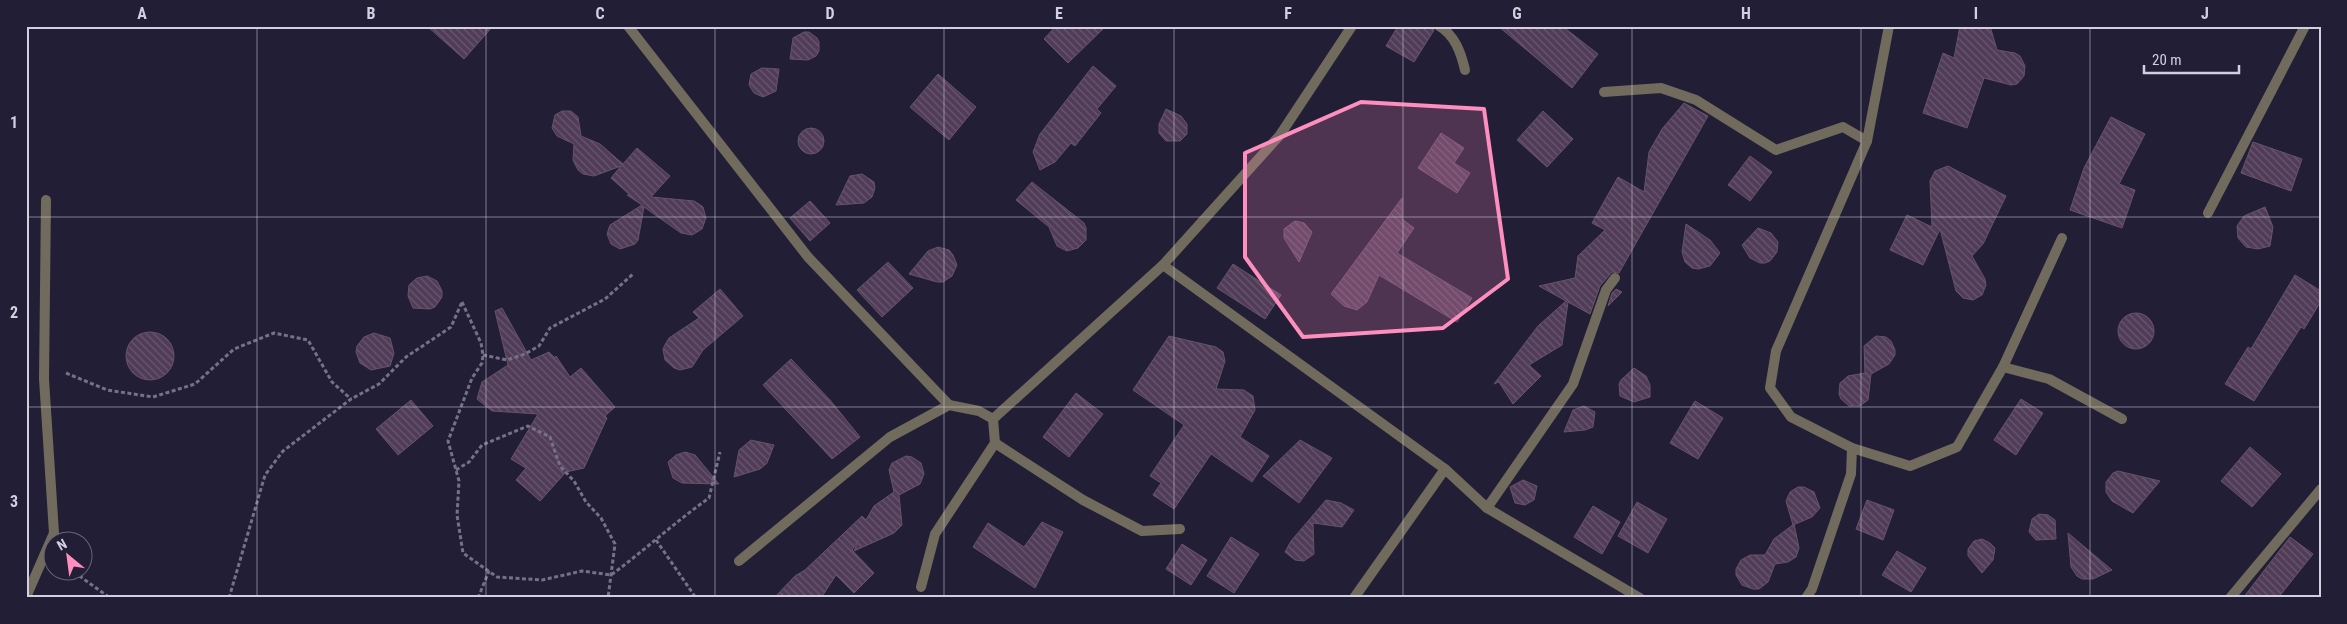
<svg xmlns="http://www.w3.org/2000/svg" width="2347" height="624" font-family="'Roboto Condensed',sans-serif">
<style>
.building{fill:url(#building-back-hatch);stroke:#65536a}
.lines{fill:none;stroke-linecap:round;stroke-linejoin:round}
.path{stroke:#757285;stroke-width:3;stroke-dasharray:4 2.5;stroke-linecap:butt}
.service{stroke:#706b5c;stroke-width:10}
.minor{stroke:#706b5c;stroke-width:10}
.marked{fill:#fd8ebe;fill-opacity:0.2;stroke:#fd8ebe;stroke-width:4;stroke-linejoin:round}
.grid{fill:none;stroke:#d2d0e0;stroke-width:1;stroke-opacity:0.55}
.neatline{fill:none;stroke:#d2d0e0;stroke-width:2}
.grid-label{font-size:16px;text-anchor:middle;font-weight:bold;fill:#d2d0e0}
</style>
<defs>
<pattern id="building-back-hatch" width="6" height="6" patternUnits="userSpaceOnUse" patternTransform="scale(1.25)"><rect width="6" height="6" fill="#513c57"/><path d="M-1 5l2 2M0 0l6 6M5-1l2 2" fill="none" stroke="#69576f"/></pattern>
</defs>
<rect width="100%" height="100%" fill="#221e35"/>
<!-- building -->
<g class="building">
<path d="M427,26H493L464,59Z"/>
<path d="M1056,26H1106L1068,63L1044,39Z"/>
<path d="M1398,26H1432L1434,30L1414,62L1386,46Z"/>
<path d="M1498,26H1562L1598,54L1572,88Z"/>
<path d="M1960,26H1990L1997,50L2015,53L2020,56L2025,66L2024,76L2017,84L2011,85L1984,78L1967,128L1923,113L1943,53L1954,58Z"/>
<path d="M804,32H809L817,38L819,42V51L816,56L808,60L790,59L793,38Z"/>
<path d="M1093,66L1116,86L1097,109L1101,113L1075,146L1071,143L1055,162L1040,170L1033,152L1040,134Z"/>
<path d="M762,68L779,69L776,91L763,97L754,93L749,85L751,74Z"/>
<path d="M938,74L976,107L949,140L910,107Z"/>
<path d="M1684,103L1708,116L1619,273L1612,272L1600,286L1590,314L1568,302L1562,345L1529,365L1541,376L1513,404L1499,382L1494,384L1538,326L1566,301L1539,286L1575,278L1578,256L1605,230L1592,223L1618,177L1644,192L1649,152L1662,129Z"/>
<path d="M1166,109L1181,116L1187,124V134L1180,141H1166L1159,133V124Z"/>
<path d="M562,111H571L578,117L581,136L600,144L623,164L637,148L670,176L651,197L694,201L699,204L703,207L706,218L702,229L692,235L681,233L644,207L638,240L635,244L620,249L611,244L607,234L610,225L642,205L627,195H630L611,178L621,166L594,176L583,174L578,170L573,160L574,144L557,136L552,128L555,115Z"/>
<path d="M1543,111L1573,139L1547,167L1517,140Z"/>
<path d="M2111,117L2145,134L2119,184L2135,190L2122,228L2070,210L2084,168Z"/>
<circle cx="811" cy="141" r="13"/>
<path d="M1441,133L1464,148L1454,163L1470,173L1457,193L1418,168Z"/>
<path d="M2253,142L2302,159L2291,191L2241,173Z"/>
<path d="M1750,156L1772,172L1750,201L1728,185Z"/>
<path d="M1948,166L2006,196L1983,244L1972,256L1985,279L1986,285L1982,295L1973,300L1963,298L1956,291L1940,229L1923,265L1890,250L1907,215L1932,227L1930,181L1935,171Z"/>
<path d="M862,174L874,182L875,188L872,197L864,203L836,205L850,176Z"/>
<path d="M1032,182L1084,223L1086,228V240L1078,248L1067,251L1057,246L1049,227L1016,200Z"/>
<path d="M1402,198V219L1414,228L1397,253L1472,298L1457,322L1379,275L1367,302L1357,310L1344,306L1331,294Z"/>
<path d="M810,201L830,223L810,241L790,218Z"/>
<path d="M2265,207L2273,227L2270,246L2258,249L2246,247L2238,238L2237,226L2244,216Z"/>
<path d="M1295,221L1304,223L1312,232L1299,262L1284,238V229Z"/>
<path d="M1686,224L1710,240L1720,253L1710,266L1698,269L1692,268L1685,262L1682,252Z"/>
<path d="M1758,228L1771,233L1778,242L1777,252L1770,261L1765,263H1760L1750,258L1742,245Z"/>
<path d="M938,247L949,250L953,255L957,265L952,276L943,282H937L909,274L928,251Z"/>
<path d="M888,262L913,288L882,317L857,290Z"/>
<path d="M1233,264L1281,295L1265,319L1217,288Z"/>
<path d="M2295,275L2321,291V301L2304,329L2301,327L2254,401L2225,384L2248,347L2251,349Z"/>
<path d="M427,276L437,281L442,291V297L435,307L430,309L413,308L408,296L409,285L417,278Z"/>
<path d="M720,289L743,316L703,350L692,367L680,370L674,368L665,360L663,349L666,343L669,338L699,318L693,312Z"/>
<path d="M1616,289L1622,292L1608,306L1612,293Z"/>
<path d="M502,308L531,360L549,352L555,358L556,356L570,377L581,368L615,407L605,416L607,418L584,468L566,472L540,501L516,480L526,468L511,459L538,414L492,411L477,399L482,382L508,365L495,311Z"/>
<circle cx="2136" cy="331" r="18"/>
<circle cx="150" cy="356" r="24"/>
<path d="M374,333L390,338L394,353L390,366L371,370L360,363L356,352L357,346L364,337Z"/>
<path d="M1169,336L1216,347L1223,352L1225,361L1216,389L1244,390L1253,396L1255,410L1240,437L1269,456L1252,482L1211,454L1174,509L1153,495L1161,483L1150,476L1184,425L1133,390Z"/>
<path d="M1876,336L1886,337L1891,341L1895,350V355L1889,364L1871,374L1868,400L1860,406H1849L1841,399L1839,394L1840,383L1848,376L1865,373L1864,346Z"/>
<path d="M791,359L830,400L860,437L832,459L763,385Z"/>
<path d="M1634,368L1646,376L1650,385V397L1634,402L1620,396L1619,384L1621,380Z"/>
<path d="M1076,393L1103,414L1069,457L1043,437Z"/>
<path d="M2021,399L2043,413L2016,455L1994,440Z"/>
<path d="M411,400L433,426L398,455L376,429Z"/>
<path d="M1695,401L1723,418L1698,459L1670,443Z"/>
<path d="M1584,406L1595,412L1593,427L1585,430L1564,432L1573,410Z"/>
<path d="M751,440L774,445L767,463L760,469L734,477L739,450Z"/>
<path d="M1300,440L1332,458L1299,503L1263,476Z"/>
<path d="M2250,447L2281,474L2252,507L2221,481Z"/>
<path d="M685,452L695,455L719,484L682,483L673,478L668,462L676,455Z"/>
<path d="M906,456L912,457L921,463L924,474L920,484L899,495L902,525L894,533L854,551L858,540L852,550L874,573L854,593L836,575L821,598H774L795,576L805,570L862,516L866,520L874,506L894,492L889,470L892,463Z"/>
<path d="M2118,471L2160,481L2133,513L2112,501L2106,492V482L2113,473Z"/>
<path d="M1523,480L1537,486L1534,500L1525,505L1515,503L1510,487Z"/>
<path d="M1798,487H1804L1814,492L1820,508L1812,517L1793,525L1786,501L1790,492Z"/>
<path d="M1326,500L1341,503L1354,510L1342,527L1313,523L1314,554L1304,561L1295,560L1285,552L1291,541Z"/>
<path d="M1867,500L1894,510L1883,540L1856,529Z"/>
<path d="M1637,502L1667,519L1648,553L1618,536Z"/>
<path d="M1593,506L1620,522L1602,554L1574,537Z"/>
<path d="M2039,514L2048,515L2055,520L2056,539L2036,540L2029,532L2032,519Z"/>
<path d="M1042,522L1063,532L1035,588L973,547L988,523L1024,547Z"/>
<path d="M1794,524L1799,548L1796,557L1788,562L1775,564L1768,582L1759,589H1753L1742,585L1736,575V569L1741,560L1750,555H1765L1774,539Z"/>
<path d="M2068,533L2112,570L2093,579H2082L2077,576L2071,567Z"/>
<path d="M1231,537L1259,554L1234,593L1207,576Z"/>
<path d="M2290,537L2313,554L2278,598H2243Z"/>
<path d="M1982,539L1990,543L1995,548L1993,560L1982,573L1968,556V549L1974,541Z"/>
<path d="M1182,544L1207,560L1191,585L1166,569Z"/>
<path d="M1897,551L1926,568L1911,592L1882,575Z"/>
</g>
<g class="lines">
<!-- path -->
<g class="path">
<path d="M462,302L481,343L483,355L482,363L472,378L448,441L459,481L457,515L463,553L497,577L542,580L582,571L611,575C645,550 675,522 709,498L720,452"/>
<path d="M483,355L507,360L525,354L539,346L550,328L605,299L633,274"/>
<path d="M66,373L107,390L153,397L195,384L234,349L274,333L308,340L332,382L351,399"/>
<path d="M456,470L469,462L482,445L528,426L550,437L560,466L574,481L586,502L601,518L615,544L608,598"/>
<path d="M656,540L696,598"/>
<path d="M74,572L110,598"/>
<path d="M229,598L265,475L283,451L351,399L379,384L406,357L451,327L462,302"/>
<path d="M478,598L489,571"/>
</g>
<!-- service -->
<g class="service">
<path d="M1439,26C1455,35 1461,53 1465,70"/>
<path d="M1604,92L1661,88L1696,100L1776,150L1843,127L1867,141"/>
<path d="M2208,213L2305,26"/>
<path d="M2003,367L2049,379L2122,419"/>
<path d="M995,443L1083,500L1142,531L1180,529"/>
<path d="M1852,448L1910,466L1957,447L2003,367L2062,238"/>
<path d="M1487,508L1573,384L1606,290L1615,278"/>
</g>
<!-- minor -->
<g class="minor">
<path d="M628,26L808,257L949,405"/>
<path d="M1163,265L1445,469L1487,508L1640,598"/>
<path d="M739,561L890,437L949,405L979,411L993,419L1163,265L1280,135L1352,26"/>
<path d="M921,587L935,534L995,443L993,419"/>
<path d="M26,597L54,533L44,379L46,200"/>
<path d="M1354,598L1445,469"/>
<path d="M1806,598L1812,589L1851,474L1852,448L1791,417L1770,388L1776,351L1867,141L1889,26"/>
<path d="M2230,598L2321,489"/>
</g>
</g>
<!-- marked area -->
<path class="marked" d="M1361,102L1484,109L1508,279L1443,328L1303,337L1245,257V153Z"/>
<!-- grid -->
<path class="grid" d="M257,26V598M486,26V598M715,26V598M944,26V598M1174,26V598M1403,26V598M1632,26V598M1861,26V598M2090,26V598M26,217H2321M26,407H2321"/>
<!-- border -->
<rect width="2347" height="624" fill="none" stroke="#221e35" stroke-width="55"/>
<!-- north arrow -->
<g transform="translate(68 556) rotate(331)"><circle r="24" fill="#221e35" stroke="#686579"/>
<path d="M0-4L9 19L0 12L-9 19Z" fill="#fd8ebe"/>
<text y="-8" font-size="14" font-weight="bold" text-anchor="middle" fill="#d2d0e0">N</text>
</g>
<!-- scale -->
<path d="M2144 65v8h95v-8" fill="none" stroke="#d2d0e0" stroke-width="2.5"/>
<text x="2152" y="65" font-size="15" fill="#d2d0e0" stroke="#221e35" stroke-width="4" paint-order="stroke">20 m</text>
<rect x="28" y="28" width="2292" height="568" class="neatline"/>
<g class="grid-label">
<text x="142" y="19">A</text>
<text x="371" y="19">B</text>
<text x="600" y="19">C</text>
<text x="830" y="19">D</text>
<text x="1059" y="19">E</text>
<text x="1288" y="19">F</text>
<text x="1517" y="19">G</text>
<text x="1746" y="19">H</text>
<text x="1976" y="19">I</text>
<text x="2205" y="19">J</text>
<text x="14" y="128">1</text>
<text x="14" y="318">2</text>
<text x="14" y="507">3</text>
</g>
</svg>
